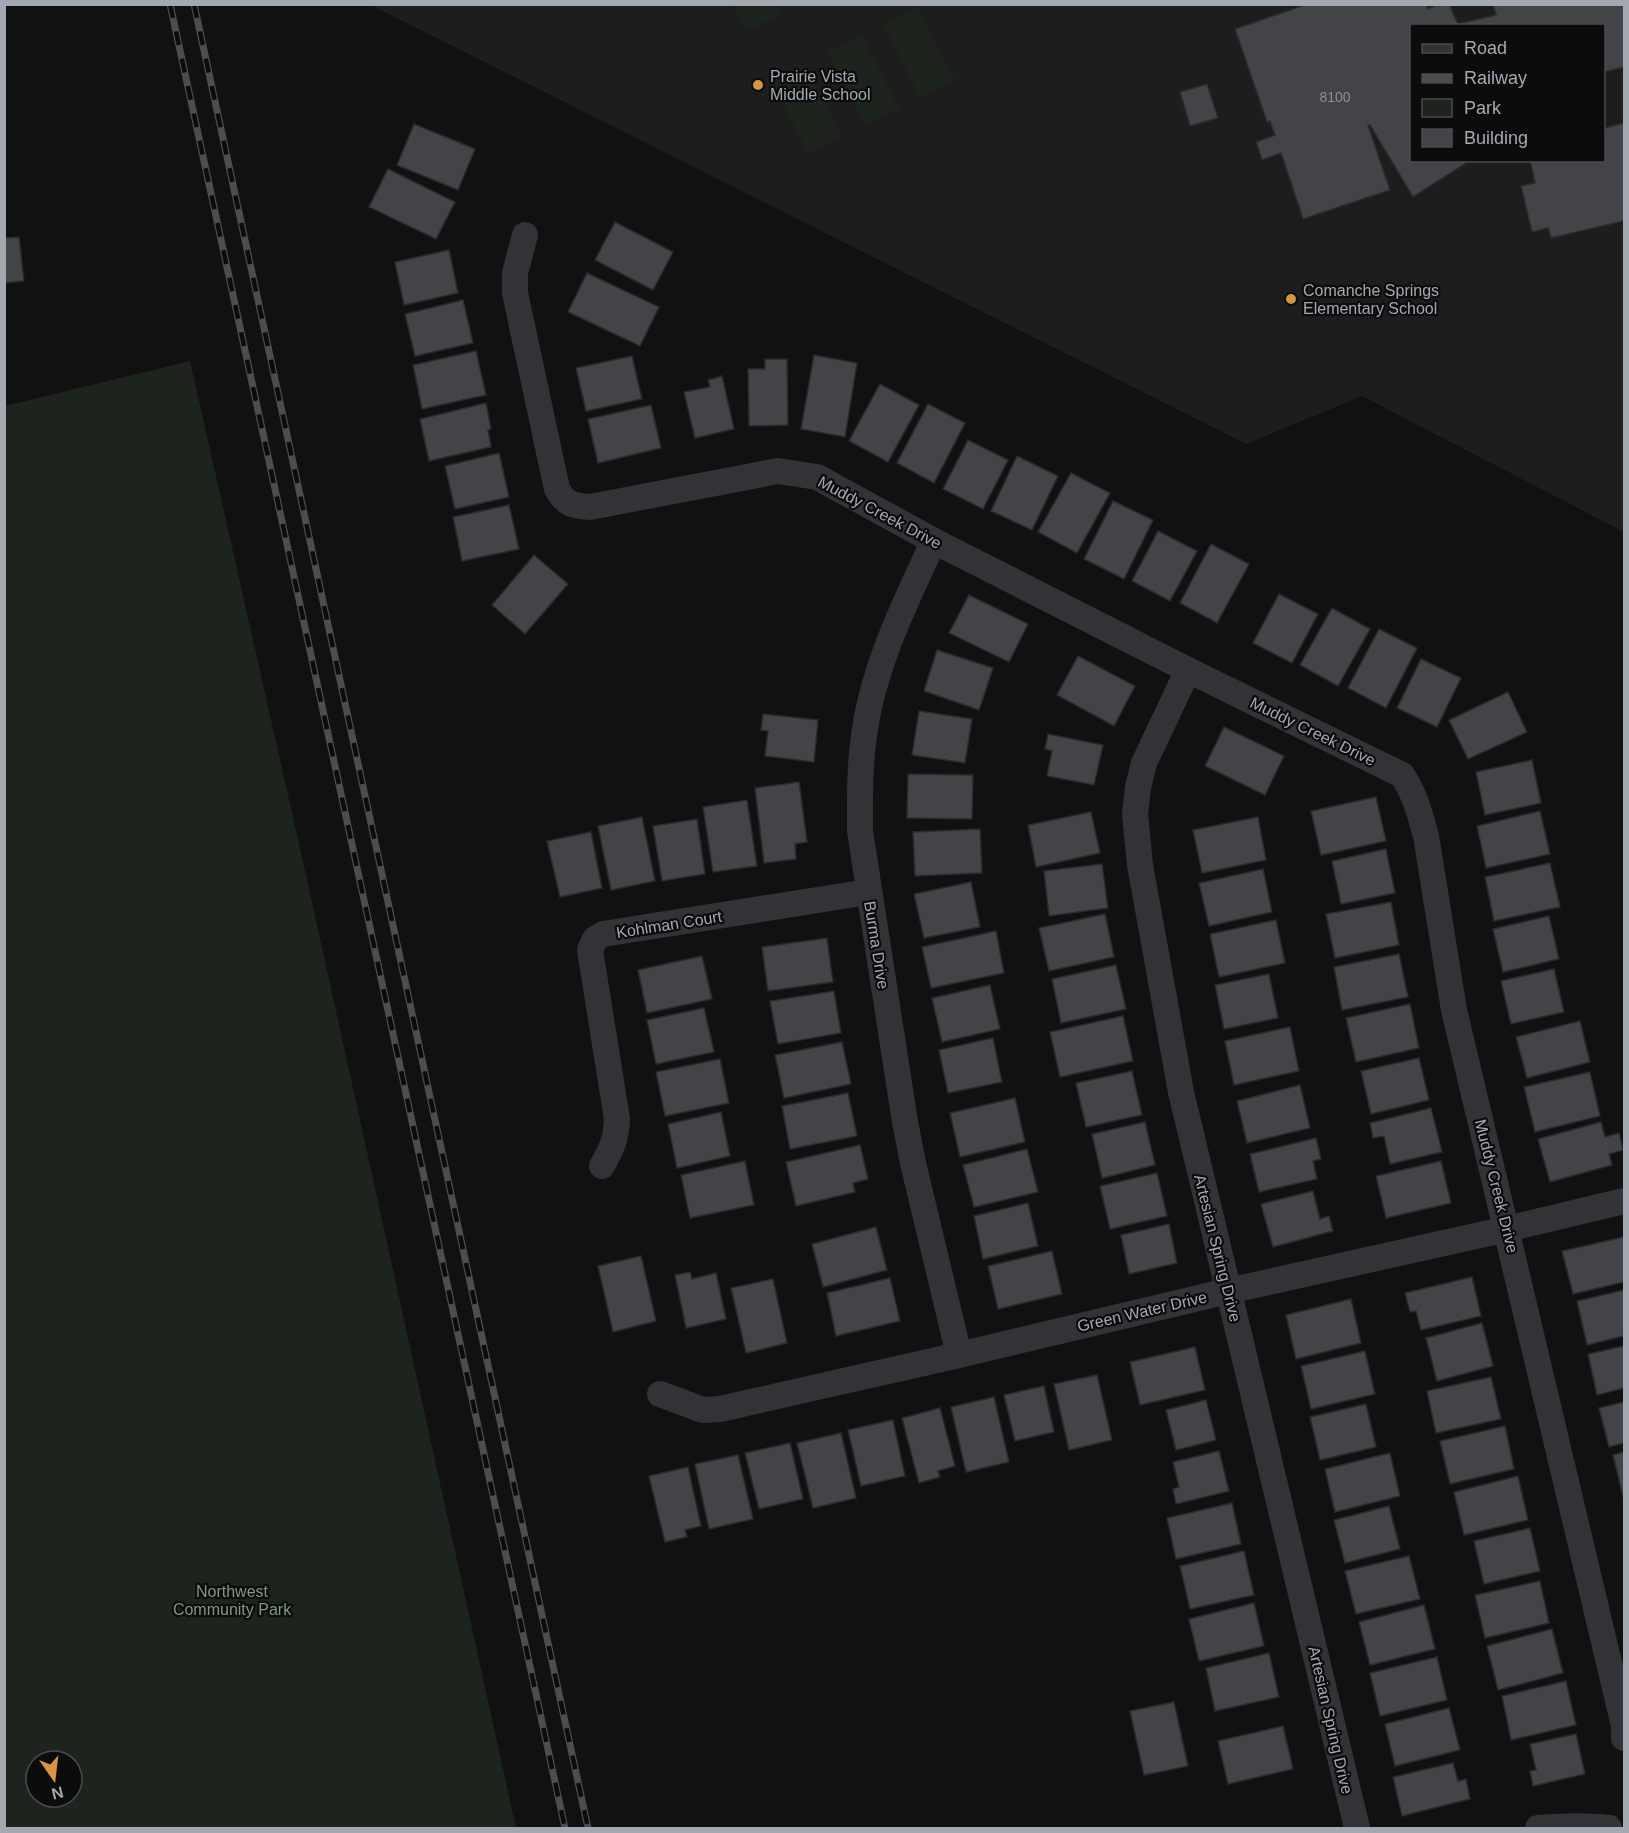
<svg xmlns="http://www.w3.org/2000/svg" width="1629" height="1833" font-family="Helvetica,sans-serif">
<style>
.built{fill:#1d1d1e;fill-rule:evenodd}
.green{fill:#1d241e;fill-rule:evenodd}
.building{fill:#434447;stroke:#2b2b2d;stroke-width:1.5}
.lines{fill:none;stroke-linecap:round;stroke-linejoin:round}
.minor{stroke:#323336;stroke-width:26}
.rail-casing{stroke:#4b4d51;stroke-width:7}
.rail{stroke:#0c0c0d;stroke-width:4.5;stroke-dasharray:14;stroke-linecap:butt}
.poi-dot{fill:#d99441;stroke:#0c0c0d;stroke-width:2}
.labels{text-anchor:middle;stroke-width:4.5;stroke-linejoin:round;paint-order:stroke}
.number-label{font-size:14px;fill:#8c9096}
.poi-label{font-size:16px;fill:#a4a9b1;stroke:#0c0c0d;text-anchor:start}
.street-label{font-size:16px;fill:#a4a9b1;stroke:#0c0c0d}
.park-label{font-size:16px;fill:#7e9a7d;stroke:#0c0c0d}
</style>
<rect width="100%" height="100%" fill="#111112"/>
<!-- built -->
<path class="built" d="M371,5H1624V532L1362,396L1246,444ZM1412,26H1604V160H1412Z"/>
<!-- green -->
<g class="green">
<path d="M732,5H775L780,14L746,31Z"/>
<path d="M917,7L955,80L921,97L884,24Z"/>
<path d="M861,36L899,109L865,126L828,53Z"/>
<path d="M805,64L843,137L809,154L772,81Z"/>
<path d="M190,361L306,875L516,1828H5V406ZM36,1761H72V1797H36Z"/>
</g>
<!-- building -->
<g class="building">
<path d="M1307,4H1426L1428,9L1438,4H1449L1458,24L1496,15L1493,4H1624V67L1604,72V26H1412V160H1471L1413,197L1370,125H1368L1390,190L1303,219L1281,153L1262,160L1256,142L1275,135L1270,121L1267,122L1235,29Z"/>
<path d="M1207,84L1218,118L1190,126L1180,92Z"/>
<path d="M1624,123V221L1551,238L1548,228L1532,232L1521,186L1535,183L1530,160H1604V128Z"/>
<path d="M414,124L475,149L458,190L397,165Z"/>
<path d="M388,169L455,202L436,239L369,207Z"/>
<path d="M615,222L673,252L653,290L595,260Z"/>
<path d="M19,237L24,281L4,283V238Z"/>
<path d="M449,250L458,293L404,305L395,262Z"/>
<path d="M587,273L659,307L640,346L568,312Z"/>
<path d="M463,300L473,343L415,356L405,314Z"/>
<path d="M476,351L486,395L422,409L413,365Z"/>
<path d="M814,355L857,363L845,437L801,429Z"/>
<path d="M632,356L642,399L586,411L576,368Z"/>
<path d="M765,359H787L788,425L749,426L748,369H765Z"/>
<path d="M722,376L734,429L695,438L684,392L710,387L708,380Z"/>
<path d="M880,384L919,405L888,462L849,441Z"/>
<path d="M486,403L491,429L488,430L491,447L429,461L420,419Z"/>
<path d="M928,404L965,423L934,483L897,463Z"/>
<path d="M651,405L661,448L598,463L588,419Z"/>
<path d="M968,440L1008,460L983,509L943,489Z"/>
<path d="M499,453L509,497L455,509L445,466Z"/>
<path d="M1017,456L1058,476L1032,530L991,511Z"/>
<path d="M1071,473L1110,493L1077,553L1038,532Z"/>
<path d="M1113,501L1153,520L1124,579L1084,559Z"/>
<path d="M509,505L519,549L462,561L453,517Z"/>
<path d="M1158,531L1197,551L1170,601L1132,581Z"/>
<path d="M1211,544L1249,564L1217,623L1180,603Z"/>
<path d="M534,555L568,584L525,634L492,605Z"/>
<path d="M1279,594L1318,614L1292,663L1253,643Z"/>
<path d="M969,595L1028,624L1009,662L949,633Z"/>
<path d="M1332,608L1370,629L1338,686L1300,665Z"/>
<path d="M1379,629L1417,648L1386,708L1348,688Z"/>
<path d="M937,650L993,668L979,710L924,691Z"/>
<path d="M1078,656L1135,686L1114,726L1057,695Z"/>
<path d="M1421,659L1461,678L1437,727L1397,708Z"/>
<path d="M1508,692L1527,732L1468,759L1449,720Z"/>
<path d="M919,711L972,719L965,763L912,755Z"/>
<path d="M763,714L818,720L814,762L765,756L768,731L761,730Z"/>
<path d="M1224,727L1284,756L1265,795L1205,766Z"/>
<path d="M1048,734L1103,745L1094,785L1047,776L1052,751L1045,749Z"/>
<path d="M1532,760L1541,803L1485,815L1476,772Z"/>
<path d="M908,774L973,775L972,819L907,818Z"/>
<path d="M799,782L807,842L795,844L796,859L764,863L755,788Z"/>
<path d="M1376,797L1386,841L1321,855L1311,811Z"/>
<path d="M747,800L757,866L713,872L703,807Z"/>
<path d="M1540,811L1550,854L1486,868L1477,826Z"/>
<path d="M1091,812L1100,853L1036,867L1028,825Z"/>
<path d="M642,817L655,881L611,890L598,826Z"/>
<path d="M1258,817L1266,860L1202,873L1193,830Z"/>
<path d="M697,819L705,874L662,881L653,826Z"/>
<path d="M980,829L982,873L915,876L913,832Z"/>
<path d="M591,832L602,888L560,897L547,841Z"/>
<path d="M1386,849L1395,893L1341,904L1332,861Z"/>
<path d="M1550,863L1560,907L1494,921L1485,877Z"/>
<path d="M1102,864L1108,908L1049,916L1044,871Z"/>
<path d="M1263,869L1272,912L1209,926L1199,883Z"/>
<path d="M971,882L980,927L924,938L914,894Z"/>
<path d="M1391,902L1399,945L1335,958L1326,914Z"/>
<path d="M1105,914L1114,957L1049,971L1039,928Z"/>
<path d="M1549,916L1559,959L1503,972L1493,929Z"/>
<path d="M1276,920L1285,963L1219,977L1210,934Z"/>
<path d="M996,931L1004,973L931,988L922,947Z"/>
<path d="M827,938L833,982L768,991L762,947Z"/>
<path d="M1399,954L1408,997L1342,1010L1334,967Z"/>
<path d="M702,956L712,999L647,1013L638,970Z"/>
<path d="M1116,965L1126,1009L1061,1023L1052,979Z"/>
<path d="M1554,969L1564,1012L1511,1024L1501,981Z"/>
<path d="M1269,974L1278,1018L1224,1029L1215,985Z"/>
<path d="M990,985L1000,1029L942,1042L932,998Z"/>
<path d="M834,991L841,1033L778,1044L770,1001Z"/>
<path d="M1410,1004L1419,1048L1356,1062L1346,1018Z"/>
<path d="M704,1008L714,1052L656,1064L647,1020Z"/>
<path d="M1123,1016L1133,1061L1060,1077L1050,1032Z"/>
<path d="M1580,1021L1590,1062L1527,1078L1516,1037Z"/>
<path d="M1290,1027L1299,1071L1234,1085L1225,1041Z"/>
<path d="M993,1038L1002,1082L948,1093L939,1050Z"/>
<path d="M842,1042L851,1084L784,1098L775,1055Z"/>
<path d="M1419,1058L1429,1100L1371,1114L1361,1071Z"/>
<path d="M720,1059L729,1103L665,1116L656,1072Z"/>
<path d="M1132,1071L1142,1115L1086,1127L1076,1083Z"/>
<path d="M1590,1072L1600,1116L1535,1132L1524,1087Z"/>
<path d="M1300,1085L1310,1128L1247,1143L1237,1101Z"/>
<path d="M848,1093L857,1136L790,1149L782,1106Z"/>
<path d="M1015,1098L1025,1142L960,1157L950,1113Z"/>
<path d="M1431,1108L1442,1152L1390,1164L1384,1136L1373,1138L1370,1123Z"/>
<path d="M721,1112L730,1156L677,1168L668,1124Z"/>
<path d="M1145,1122L1155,1165L1102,1178L1092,1134Z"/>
<path d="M1601,1122L1605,1137L1619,1133L1623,1150L1609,1154L1612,1165L1550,1182L1538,1139Z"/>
<path d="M1316,1138L1321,1159L1313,1161L1317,1179L1259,1192L1250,1154Z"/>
<path d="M860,1145L868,1179L853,1183L855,1192L796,1206L786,1162Z"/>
<path d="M1027,1149L1038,1192L974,1207L963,1165Z"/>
<path d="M745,1161L754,1205L690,1218L681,1175Z"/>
<path d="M1441,1161L1451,1203L1386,1218L1376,1176Z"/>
<path d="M1157,1173L1167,1216L1110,1229L1100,1186Z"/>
<path d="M1313,1191L1320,1219L1329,1216L1333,1231L1273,1247L1261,1204Z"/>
<path d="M1028,1203L1038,1246L983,1259L974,1216Z"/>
<path d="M1169,1224L1177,1263L1129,1274L1121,1235Z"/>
<path d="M876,1227L887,1270L823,1287L812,1244Z"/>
<path d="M1624,1237V1282L1573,1294L1562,1251Z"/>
<path d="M1052,1251L1062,1294L998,1309L988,1266Z"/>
<path d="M641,1256L656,1321L613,1332L598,1266Z"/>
<path d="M690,1272L692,1279L716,1273L726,1319L686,1328L675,1275Z"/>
<path d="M1472,1277L1481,1316L1421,1330L1416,1311L1410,1312L1405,1293Z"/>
<path d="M890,1278L900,1321L836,1336L827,1293Z"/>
<path d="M773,1279L787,1343L746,1353L731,1288Z"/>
<path d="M1624,1290V1336L1587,1345L1577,1301Z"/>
<path d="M1351,1299L1361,1343L1296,1359L1286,1315Z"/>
<path d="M1482,1323L1493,1366L1437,1381L1426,1338Z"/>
<path d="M1624,1346V1388L1597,1395L1588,1354Z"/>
<path d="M1195,1347L1205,1390L1140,1405L1130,1362Z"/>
<path d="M1365,1351L1375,1394L1311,1409L1301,1366Z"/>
<path d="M1097,1375L1112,1440L1069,1450L1054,1384Z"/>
<path d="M1491,1377L1501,1419L1436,1433L1427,1391Z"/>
<path d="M1044,1386L1054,1432L1015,1441L1004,1395Z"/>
<path d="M994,1397L1009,1462L966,1472L951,1407Z"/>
<path d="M1206,1400L1216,1440L1176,1450L1166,1410Z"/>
<path d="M1624,1402V1443L1609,1447L1599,1408Z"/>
<path d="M1366,1404L1376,1447L1320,1460L1310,1417Z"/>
<path d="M940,1408L955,1466L938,1471L940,1477L919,1483L902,1418Z"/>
<path d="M893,1420L905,1476L861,1486L848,1430Z"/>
<path d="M1505,1426L1514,1469L1450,1484L1440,1441Z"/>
<path d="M841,1433L856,1498L813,1508L797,1443Z"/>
<path d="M790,1443L803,1499L759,1509L745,1453Z"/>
<path d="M1219,1451L1229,1491L1176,1504L1173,1489L1179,1487L1173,1462Z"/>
<path d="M1624,1452V1497H1623L1613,1455Z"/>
<path d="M1390,1453L1400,1496L1335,1512L1325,1469Z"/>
<path d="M738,1455L753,1519L709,1529L695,1464Z"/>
<path d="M688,1467L701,1526L685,1530L687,1537L665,1542L649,1476Z"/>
<path d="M1518,1476L1528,1520L1464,1535L1454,1492Z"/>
<path d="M1232,1503L1241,1544L1176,1559L1167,1518Z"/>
<path d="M1389,1506L1400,1549L1345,1563L1334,1520Z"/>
<path d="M1530,1528L1540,1571L1484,1584L1474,1541Z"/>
<path d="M1244,1551L1254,1595L1190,1609L1180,1566Z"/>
<path d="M1409,1556L1420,1599L1356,1614L1345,1571Z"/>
<path d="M1540,1581L1549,1623L1485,1638L1475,1595Z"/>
<path d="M1254,1603L1264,1646L1199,1661L1189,1619Z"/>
<path d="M1424,1605L1435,1649L1370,1665L1359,1622Z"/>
<path d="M1552,1629L1563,1673L1498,1690L1487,1646Z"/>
<path d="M1269,1653L1279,1697L1215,1711L1206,1668Z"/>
<path d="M1437,1657L1447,1700L1380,1716L1370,1673Z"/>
<path d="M1566,1681L1576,1725L1511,1740L1502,1696Z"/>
<path d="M1174,1702L1188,1766L1144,1775L1130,1711Z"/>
<path d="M1449,1708L1460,1750L1395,1766L1385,1724Z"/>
<path d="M1283,1726L1293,1769L1228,1784L1218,1741Z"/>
<path d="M1576,1734L1585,1774L1533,1786L1530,1771L1536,1770L1530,1744Z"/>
<path d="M1453,1763L1458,1781L1466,1779L1470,1799L1402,1816L1393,1777Z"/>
</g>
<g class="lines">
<!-- minor -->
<g class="minor">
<path d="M525,235L515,273V293L557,489C565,504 573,506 590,507L778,471L817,477L934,541L1188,670L1402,775C1415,794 1420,814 1426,836L1454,1010L1624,1726V1738"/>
<path d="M934,541C904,604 870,674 863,744C859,773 860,802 860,831L905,1122L913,1163L959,1355"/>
<path d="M1188,670L1144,763L1138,787L1135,814L1140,865L1181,1092L1357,1828"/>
<path d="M602,1166C612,1148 616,1140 617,1119L590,950L595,939L603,934L868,892"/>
<path d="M660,1394L703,1410L720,1409L959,1355L1228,1291L1507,1229L1624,1201"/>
<path d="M1538,1828C1562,1826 1585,1825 1609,1828"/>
</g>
<defs>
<g id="rail">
<path d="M170,4L565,1828"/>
<path d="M194,4L588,1828"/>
</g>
</defs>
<!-- rail casing -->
<use href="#rail" class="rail-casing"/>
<!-- rail -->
<use href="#rail" class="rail"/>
</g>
<!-- markers -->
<g class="poi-dot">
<circle cx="758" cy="85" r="6"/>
<circle cx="1291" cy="299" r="6"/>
</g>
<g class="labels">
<!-- number labels -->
<g class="number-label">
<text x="1335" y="102">8100</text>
</g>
<!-- poi labels -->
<g class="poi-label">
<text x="770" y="82">Prairie Vista<tspan x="770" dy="18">Middle School</tspan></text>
<text x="1303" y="296">Comanche Springs<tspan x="1303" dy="18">Elementary School</tspan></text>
</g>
<!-- street labels -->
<g class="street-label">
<text transform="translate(880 512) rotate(28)" y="6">Muddy Creek Drive</text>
<text transform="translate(1313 731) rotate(26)" y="6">Muddy Creek Drive</text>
<text transform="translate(669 924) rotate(-9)" y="6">Kohlman Court</text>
<text transform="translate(877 945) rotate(81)" y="6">Burma Drive</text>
<text transform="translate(1497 1186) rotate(76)" y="6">Muddy Creek Drive</text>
<text transform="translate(1218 1248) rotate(76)" y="6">Artesian Spring Drive</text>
<text transform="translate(1142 1311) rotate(-13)" y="6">Green Water Drive</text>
<text transform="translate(1331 1720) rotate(77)" y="6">Artesian Spring Drive</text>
</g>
<!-- park labels -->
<g class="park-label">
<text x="232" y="1597">Northwest<tspan x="232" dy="18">Community Park</tspan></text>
</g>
</g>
<!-- border -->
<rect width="1629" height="1833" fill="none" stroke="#a4a9b1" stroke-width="12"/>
<!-- legend -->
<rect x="1410" y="24" width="195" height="138" fill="#0c0c0d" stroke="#494b4f" stroke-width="1.5"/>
<rect x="1422" y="44" width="30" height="9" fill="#323336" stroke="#494b4f" stroke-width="1.5"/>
<text x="1464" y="54" font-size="18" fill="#a4a9b1">Road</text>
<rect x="1422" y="74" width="30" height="9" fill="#4b4d51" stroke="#494b4f" stroke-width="1.5"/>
<text x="1464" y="84" font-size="18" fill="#a4a9b1">Railway</text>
<rect x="1422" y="99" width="30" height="18" fill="#1d241e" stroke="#494b4f" stroke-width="1.5"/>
<text x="1464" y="114" font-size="18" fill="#a4a9b1">Park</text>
<rect x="1422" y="129" width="30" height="18" fill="#434447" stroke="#494b4f" stroke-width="1.5"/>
<text x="1464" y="144" font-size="18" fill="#a4a9b1">Building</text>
<!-- north arrow -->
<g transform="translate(54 1779) rotate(166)"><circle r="28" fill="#0c0c0d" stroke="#494b4f" stroke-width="1.5"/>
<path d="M0-4.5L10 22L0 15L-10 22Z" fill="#d99441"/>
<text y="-9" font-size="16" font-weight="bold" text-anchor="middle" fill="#a4a9b1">N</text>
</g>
</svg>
